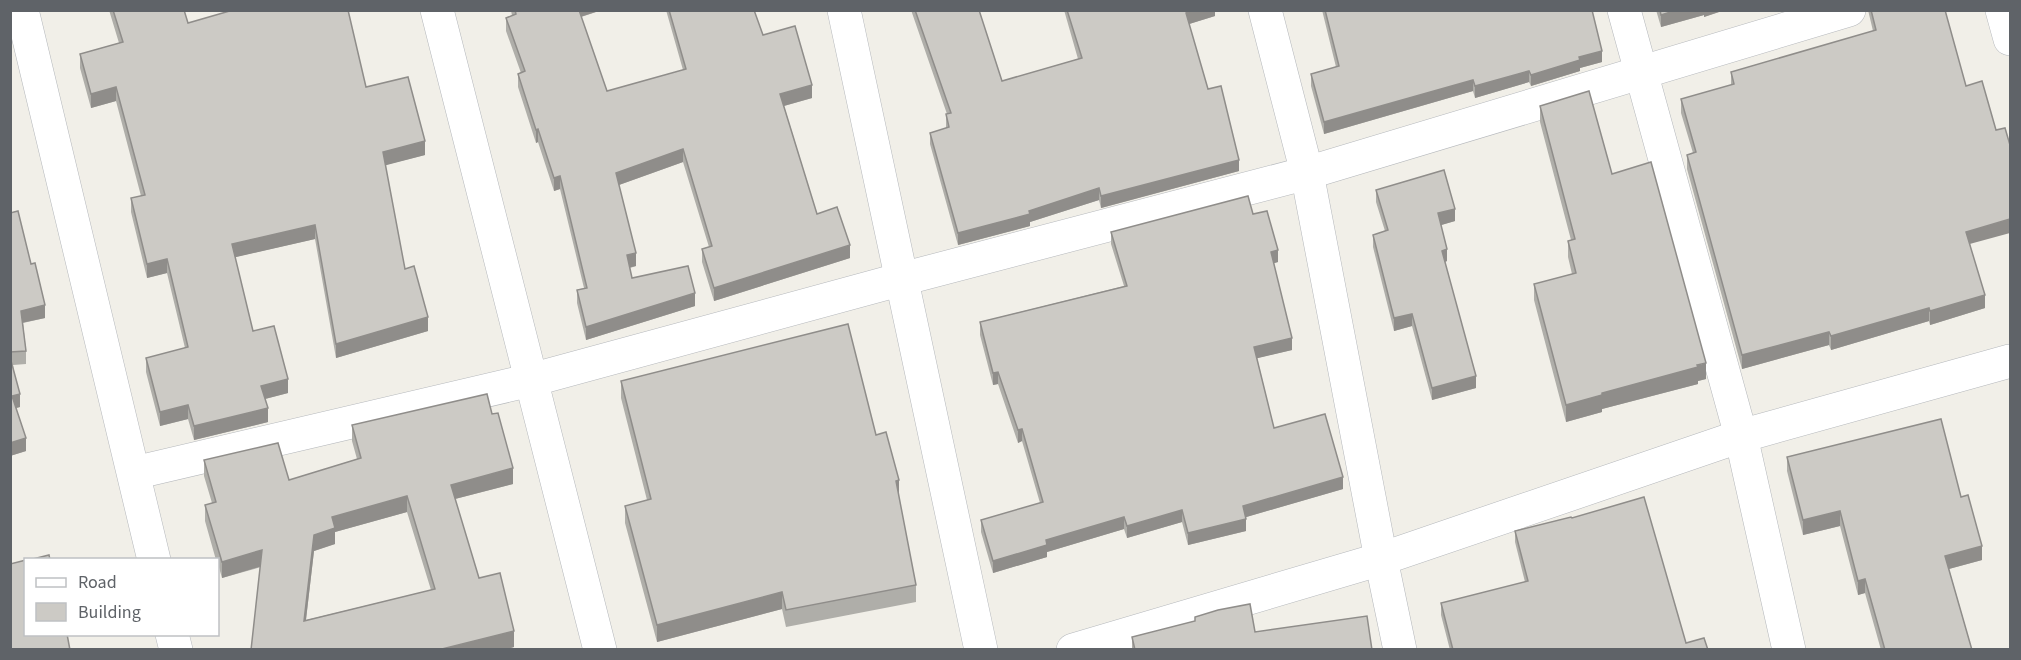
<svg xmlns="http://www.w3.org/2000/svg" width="2021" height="660" font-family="'Source Sans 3',sans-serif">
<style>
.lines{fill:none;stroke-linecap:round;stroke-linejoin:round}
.street-casing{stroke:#b5b8bc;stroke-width:34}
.street{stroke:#fff;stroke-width:33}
.wall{fill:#afaea9;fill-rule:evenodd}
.shaded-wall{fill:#8f8d8a}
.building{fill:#cccac5;stroke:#8f8d8a;stroke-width:1.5;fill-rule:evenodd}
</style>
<rect width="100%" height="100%" fill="#f1efe8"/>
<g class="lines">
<defs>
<g id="street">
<path d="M22,10L154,560"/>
<path d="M437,10L600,650"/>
<path d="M844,10L981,650"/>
<path d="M1265,10L1307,173L1381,559L1400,650"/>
<path d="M1624,10L1741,436L2010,361"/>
<path d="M2002,10L2010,39"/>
<path d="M134,473L531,380L902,279L1307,173L1849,10"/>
<path d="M172,634L176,650"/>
<path d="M1073,650L1381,559L1741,436L1789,650"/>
</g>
</defs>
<!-- street casing -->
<use href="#street" class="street-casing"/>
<!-- street -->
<use href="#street" class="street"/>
</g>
<!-- wall -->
<g class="wall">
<path d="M109,10H184L188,23L366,87L425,155L385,165L405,269L428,331L336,358L315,239L235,257L253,331L288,393L265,399L268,422L194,440L188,419L160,426L146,372V358L185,348L167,273L147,278L131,212V198L141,196L116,101L91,108L80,68V54L119,43Z"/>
<path d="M511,10H602L581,17L607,91L683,70L666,10H754L763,35L812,98L784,106L817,214L850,258L714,301L702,262V249L709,247L683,162L619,185L636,266L630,268L632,278L695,306L586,340L577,303V290L584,288L560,189L554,191L538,142L536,143L518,87V74L521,73L506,31V18L512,16Z"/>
<path d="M911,10H979L1002,81L1078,59L1064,10H1215V16L1189,24L1208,89L1239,171L1101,208L1099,200L1030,222V226L958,245L930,144V133L946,128V114H947Z"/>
<path d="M1322,10H1573L1602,62L1580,68V71L1531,86L1529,82L1475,98L1473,91L1324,134L1311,86V74L1336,67Z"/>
<path d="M1656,10H1725L1704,17V15L1661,27Z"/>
<path d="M1868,10H1945L1970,244L1985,308L1930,325L1929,321L1831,350L1829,345L1742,369L1687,169V155L1693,153L1681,113V99L1731,85V72L1873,31Z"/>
<path d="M1540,106L1612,174L1706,379L1698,381V384L1602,409V412L1566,422L1534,300V284L1572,274L1568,257V241L1571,240L1540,122Z"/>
<path d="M1376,190L1455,221L1441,225L1447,261L1445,262L1476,388L1432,400L1412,326L1394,331L1373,247V235L1385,231L1376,202Z"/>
<path d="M10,213L45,318L23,323L26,351V364L13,365L20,407L16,408L26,451L10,456Z"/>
<path d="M1253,214L1278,262L1274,263L1292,350L1257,358L1274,428L1343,489L1246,517V531L1188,545L1182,522L1127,538L1124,529L1047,552V557L993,573L981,532V520L1040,503L1022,441L1018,443L998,384L993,385L980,335V322L1124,286L1111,244V232Z"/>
<path d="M621,381L876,435L899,497L916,585V602L786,627L782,609L657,642L625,523V506L647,500L621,398Z"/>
<path d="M352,425L513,484L455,499L479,578L514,647L504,650H251L261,567L222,578L218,564V560H216L205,521V505L212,503L204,476V460L289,480L357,459L352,441ZM407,512L431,590L306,620L314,551L335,544V532Z"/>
<path d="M1787,457L1961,497L1982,560L1949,569L1972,650H1881L1865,593L1858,595L1840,526L1803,535L1787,471Z"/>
<path d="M1572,518L1686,643L1708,650H1450L1441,615V603L1525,582L1515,542V531Z"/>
<path d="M1195,617L1255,632L1372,650H1132V637L1195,621Z"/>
</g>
<!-- shaded-wall -->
<g class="shaded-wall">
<path d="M577,10H602L577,18Z"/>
<path d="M1194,10H1215V16L1186,25V13Z"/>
<path d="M1677,10H1704V15L1661,27V15Z"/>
<path d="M1704,10H1725L1704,17Z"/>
<path d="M1602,51V62L1580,68V71L1531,86V75L1579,57Z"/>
<path d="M1529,71V82L1475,98V86Z"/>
<path d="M1473,80V91L1324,134V122Z"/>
<path d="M812,85V98L780,107V94Z"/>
<path d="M116,87V101L91,108V94Z"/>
<path d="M538,129V142L536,143V130Z"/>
<path d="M425,141V155L383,166V152Z"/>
<path d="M683,149V162L616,186V173Z"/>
<path d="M1239,160V171L1101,208V196Z"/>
<path d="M560,176V189L554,191V178Z"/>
<path d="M1099,188V200L1030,222V226L958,245V233Z"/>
<path d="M1455,209V221L1438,226V213Z"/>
<path d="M2010,219V233L1966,245V232Z"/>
<path d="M315,225V239L232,258V244Z"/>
<path d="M850,245V258L714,301V288Z"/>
<path d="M1447,249V261L1442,263V251Z"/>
<path d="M1278,250V262L1271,264V252Z"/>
<path d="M636,253V266L627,268V255Z"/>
<path d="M167,259V273L147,278V264Z"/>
<path d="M695,293V306L586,340V327Z"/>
<path d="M1985,295V308L1930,325V311Z"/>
<path d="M45,305V318L21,323V311Z"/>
<path d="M1929,308V321L1831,350V336Z"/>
<path d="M1412,314V326L1394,331V318Z"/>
<path d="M428,317V331L336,358V344Z"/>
<path d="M1829,332V345L1742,369V355Z"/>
<path d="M1292,338V350L1254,359V347Z"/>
<path d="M1706,363V379L1698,381V384L1602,409V412L1566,422V405L1602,393Z"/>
<path d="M998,372V384L993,385V373Z"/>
<path d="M1476,376V388L1432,400V388Z"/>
<path d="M288,379V393L261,400V386Z"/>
<path d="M20,394V407L12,409V396Z"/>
<path d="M188,405V419L160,426V412Z"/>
<path d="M268,408V422L194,440V426Z"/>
<path d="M1022,429V441L1018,443V430Z"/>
<path d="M26,438V451L10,456V443Z"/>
<path d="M513,468V484L451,500V485Z"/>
<path d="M1343,477V489L1243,518V506Z"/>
<path d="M899,480V497L896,498V481Z"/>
<path d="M407,496V512L335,532V544L314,551L304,636V621L314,535L332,517Z"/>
<path d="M1182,510V522L1127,538V526Z"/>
<path d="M1840,511V526L1803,535V520Z"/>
<path d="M1124,517V529L1047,552V557L993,573V561L1046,540Z"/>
<path d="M1246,519V531L1188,545V533Z"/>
<path d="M1982,546V560L1945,570V556Z"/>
<path d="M262,550V566L222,578V562Z"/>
<path d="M1865,579V593L1858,595V581Z"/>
<path d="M782,592V609L657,642V625Z"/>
<path d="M514,631V647L504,650H438Z"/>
</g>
<!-- building -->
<g class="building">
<path d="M113,10H184L188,23L233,10H348L366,87L408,77L425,141L383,152L405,269L414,266L428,317L336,344L315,225L232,244L253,331L274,326L288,379L261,386L268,408L194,426L188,405L160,412L146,358L188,347L167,259L147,264L131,198L145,195L116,87L91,94L80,54L123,42Z"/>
<path d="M515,10H579L607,91L686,69L669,10H754L763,35L795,26L812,85L780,94L817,214L837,207L850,245L714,288L702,249L712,246L683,149L616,173L636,253L627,255L632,278L688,266L695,293L586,327L577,290L587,288L560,176L554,178L538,129L536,130L518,74L525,71L506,18L516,14Z"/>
<path d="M915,10H979L1002,81L1082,58L1067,10H1194L1186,13L1208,89L1221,86L1239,160L1101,196L1099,188L1029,211L1030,214L958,233L930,133L949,127L946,114L951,113Z"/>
<path d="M1325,10H1592L1602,51L1579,57L1580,60L1531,75L1529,71L1475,86L1473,80L1324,122L1311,74L1339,66Z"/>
<path d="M1660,10H1677L1661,15Z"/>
<path d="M1871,10H1945L1966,86L1982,81L1996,130L2005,128L2010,145V144V219L1966,232L1985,295L1930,311L1929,308L1831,336L1829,332L1742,355L1687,155L1696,152L1681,99L1734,84L1731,72L1876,30Z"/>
<path d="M1589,91L1612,174L1651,162L1706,363L1697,365L1698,367L1602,393V395L1566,405L1534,284L1576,273L1568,241L1575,239L1540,106Z"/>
<path d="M1444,170L1455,209L1438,213L1447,249L1442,251L1476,376L1432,388L1412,314L1394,318L1373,235L1388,230L1376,190Z"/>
<path d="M1248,196L1253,214L1267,211L1278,250L1271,252L1292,338L1254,347L1274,428L1325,414L1343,477L1243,506L1246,519L1188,533L1182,510L1127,526L1124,517L1046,540L1047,545L993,561L981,520L1043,502L1022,429L1018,430L998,372L993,373L980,322L1127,286L1111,232Z"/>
<path d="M18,211L31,264L35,263L45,305L21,311L26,351L10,352V213Z"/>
<path d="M848,324L876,435L886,432L899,480L896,481L916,585L786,610L782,592L657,625L625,506L651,499L621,381Z"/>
<path d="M10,357L20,394L12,396L26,438L10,443Z"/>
<path d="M487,394L492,414L498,413L513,468L451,485L479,578L500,573L514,631L438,650H251L262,550L222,562L205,505L216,502L204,460L278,443L289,480L361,458L352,425ZM407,496L435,589L304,621L314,535L335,528L332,517Z"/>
<path d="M1941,419L1961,497L1968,495L1982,546L1945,556L1972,650H1885L1865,579L1858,581L1840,511L1803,520L1787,457Z"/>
<path d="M1644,497L1686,643L1704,638L1708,650H1453L1441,603L1528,581L1515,531L1571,517L1572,518Z"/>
<path d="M49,555L50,560H29Z"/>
<path d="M26,560V634H67L70,650H10V564Z"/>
<path d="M1250,604L1255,632L1367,616L1372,650H1135L1132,637L1195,621V617L1218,610Z"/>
</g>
<!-- border -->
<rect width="2021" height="660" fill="none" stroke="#5f6368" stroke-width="24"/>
<!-- legend -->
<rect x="24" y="558" width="195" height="78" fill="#ffffff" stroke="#bfc1c3" stroke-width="1.5"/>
<rect x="36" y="578" width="30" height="9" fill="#ffffff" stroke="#bfc1c3" stroke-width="1.5"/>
<text x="78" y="588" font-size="18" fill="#5f6368">Road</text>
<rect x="36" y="603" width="30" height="18" fill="#cccac5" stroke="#bfc1c3" stroke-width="1.5"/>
<text x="78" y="618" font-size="18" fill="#5f6368">Building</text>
</svg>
